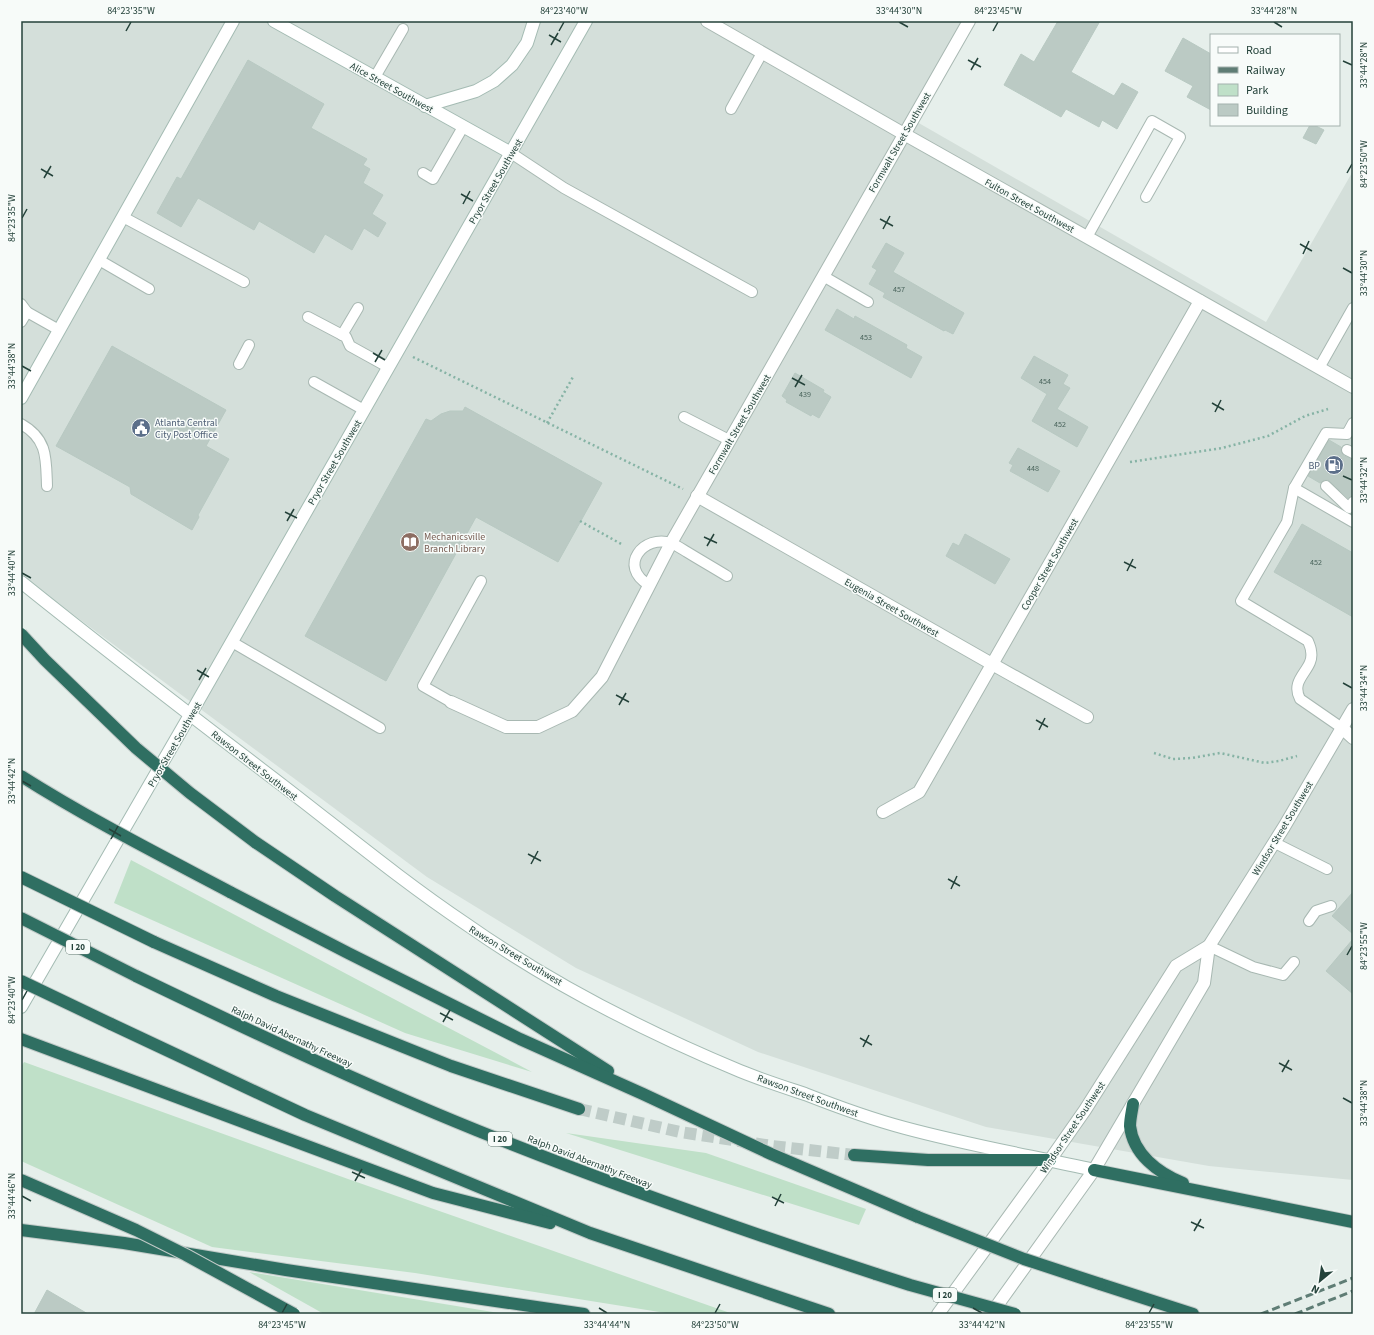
<svg xmlns="http://www.w3.org/2000/svg" width="1374" height="1335" font-family="'Source Sans 3',sans-serif">
<style>
.built{fill:#d4dfda}
.green{fill:#bfe0c8}
.building{fill:#bbcac4;stroke:#b8c9c2}
.lines{fill:none;stroke-linecap:round;stroke-linejoin:round}
.motorway-tunnel{stroke:#bfccc8;stroke-width:12;stroke-dasharray:12 6;stroke-linecap:butt}
.service-casing{stroke:#a8b8b2;stroke-width:12}
.minor-casing{stroke:#a8b8b2;stroke-width:14}
.tertiary-casing{stroke:#a8b8b2;stroke-width:14}
.secondary-casing{stroke:#a4bbb3;stroke-width:14}
.motorway-casing{stroke:#c2cac8;stroke-width:14}
.path{stroke:#86b3a5;stroke-width:2.5;stroke-dasharray:2 3;stroke-linecap:butt}
.service{stroke:#fff;stroke-width:10}
.minor{stroke:#fff;stroke-width:12}
.tertiary{stroke:#fff;stroke-width:12}
.secondary{stroke:#fff;stroke-width:12}
.motorway{stroke:#2f6f62;stroke-width:12}
.rail{stroke:#5f7d75;stroke-width:3;stroke-dasharray:8 4;stroke-linecap:butt}
.motorway-bridge-casing{stroke:#c2cac8;stroke-width:14;stroke-linecap:butt}
.motorway-bridge{stroke:#2f6f62;stroke-width:12}
.ticks{fill:none;stroke:#24423a;stroke-width:1.5}
.labels{text-anchor:middle;stroke-width:3;stroke-linejoin:round;paint-order:stroke}
.number-label{font-size:8px;fill:#4a645c}
.shield{fill:#f7fbf9;stroke:#637a73;stroke-width:1}
.shield-label{font-size:9px;font-weight:bold;fill:#24423a}
.street-label{font-size:10px;fill:#24423a;stroke:#f7fbf9}
.service-label{font-size:10px;fill:#4e5e75;stroke:#f7fbf9;text-anchor:start}
.education-label{font-size:10px;fill:#785e54;stroke:#f7fbf9;text-anchor:start}
.neatline{fill:none;stroke:#24423a;stroke-width:1.5}
.ticks-label{font-size:10px;text-anchor:middle;fill:#24423a}
</style>
<rect width="100%" height="100%" fill="#e6efeb"/>
<!-- built -->
<path class="built" d="M21,21H974L917,122L1266,322L1353,171V1180L1209,1166L986,1127L758,1052L576,968L427,877L32,584L21,573Z"/>
<!-- green -->
<g class="green">
<path d="M131,860L532,1072L405,1033L114,903Z"/>
<path d="M24,1062L348,1179L733,1314H672L415,1273L212,1247L21,1161V1067Z"/>
<path d="M566,1133L706,1153L866,1209L859,1225Z"/>
<path d="M249,1272L505,1314H324Z"/>
</g>
<!-- building -->
<g class="building">
<path d="M1058,21H1100L1071,72L1114,96L1122,83L1138,92L1117,129L1102,120L1099,127L1066,109L1061,117L1004,85L1021,54L1034,62Z"/>
<path d="M1183,38L1211,54V110L1187,97L1193,86L1165,71Z"/>
<path d="M248,60L324,104L311,128L367,159L363,165L370,169L363,183L383,195L372,214L386,223L378,237L364,228L352,250L325,234L314,253L259,221L254,230L198,198L181,227L157,213L177,177L181,179Z"/>
<path d="M1310,125H1314L1324,130L1316,144L1303,138Z"/>
<path d="M886,243L904,253L893,272L964,313L953,334L945,330L944,331L883,297L885,293L869,284L877,270L872,267Z"/>
<path d="M837,309L854,319L855,316L907,345L906,348L922,357L911,378L825,330Z"/>
<path d="M112,346L226,410L206,446L229,459L198,515L199,517L192,530L131,494L130,487L56,446Z"/>
<path d="M1034,356L1068,375L1063,384L1070,388L1057,409L1088,427L1077,447L1032,421L1047,394L1021,378Z"/>
<path d="M795,373L824,390L823,392L831,397L819,418L812,414L811,416L786,402L787,400L782,396Z"/>
<path d="M465,407L602,483L558,562L476,517L386,681L305,636L426,419L431,421L441,414L450,411H463Z"/>
<path d="M1329,440L1341,447V451L1344,456L1353,459V496L1348,498L1328,480H1324L1320,483L1308,476Z"/>
<path d="M1018,448L1060,471L1048,492L1010,471L1013,465L1009,463Z"/>
<path d="M1302,524L1353,553V617L1274,572Z"/>
<path d="M965,534L1010,559L995,584L946,556L953,543L959,546Z"/>
<path d="M1353,892V934L1332,916Z"/>
<path d="M1353,939V994L1326,971Z"/>
<path d="M47,1290L88,1314H34Z"/>
</g>
<g class="lines">
<!-- motorway-tunnel -->
<path class="motorway-tunnel" d="M579,1109L680,1132L772,1146L854,1155"/>
<defs>
<g id="service">
<path d="M375,77L403,29"/>
<path d="M731,109L762,53"/>
<path d="M511,153L564,188L752,292"/>
<path d="M423,173L433,179L463,127"/>
<path d="M123,217L244,282"/>
<path d="M1087,237L1152,121L1180,137L1146,197"/>
<path d="M99,260L149,289"/>
<path d="M823,276L868,302"/>
<path d="M21,304L27,312L59,330"/>
<path d="M308,317L346,337L350,346L388,367"/>
<path d="M21,322L27,312"/>
<path d="M342,335L358,308"/>
<path d="M239,364L249,345"/>
<path d="M1319,368L1353,308"/>
<path d="M314,382L364,410"/>
<path d="M684,417L729,440"/>
<path d="M1353,423L1347,434L1326,433L1294,488L1353,522"/>
<path d="M21,424C48,439 46,459 47,486"/>
<path d="M1347,450L1353,453"/>
<path d="M1326,486L1349,508L1353,502"/>
<path d="M1294,488L1287,522L1241,601L1308,641C1309,644 1311,648 1311,651C1315,670 1289,678 1300,699L1342,728"/>
<path d="M649,585C617,566 644,534 671,543C676,545 682,549 687,552C700,560 714,568 727,576"/>
<path d="M232,642L380,728"/>
<path d="M451,702L423,686L481,581"/>
<path d="M1275,843L1327,869"/>
<path d="M1309,921L1316,911L1331,906"/>
<path d="M1209,946L1253,967L1283,975L1294,962"/>
</g>
<g id="minor">
<path d="M697,496L992,664L1087,717"/>
<path d="M451,702L506,727H538L572,711L602,677L671,543L969,21"/>
<path d="M1342,728L1353,738"/>
<path d="M883,812L919,792L1200,301"/>
</g>
<g id="tertiary">
<path d="M707,21L904,134L1353,387"/>
<path d="M938,1314L1050,1160L1085,1110L1176,966L1209,946"/>
<path d="M991,1314L1094,1170L1204,983L1209,946L1284,827L1353,709"/>
</g>
<g id="secondary">
<path d="M274,21L511,153"/>
<path d="M425,106L476,91L494,81L512,65L527,43L534,21"/>
<path d="M21,398L233,21"/>
<path d="M21,582C107,651 194,718 282,785C343,832 402,881 466,924C550,983 646,1032 740,1071C762,1080 784,1087 805,1094C838,1107 871,1119 905,1128C968,1145 1031,1156 1094,1170"/>
<path d="M21,1007L190,715L586,21"/>
</g>
<g id="motorway">
<path d="M255,842L335,896L608,1071"/>
<path d="M230,892L348,953L520,1039L643,1094L771,1154L918,1217"/>
<path d="M154,942L276,996L451,1066L579,1109"/>
<path d="M136,976C248,1030 360,1083 476,1130C607,1183 741,1230 876,1274"/>
<path d="M111,1024L305,1115L590,1233L829,1314"/>
<path d="M21,1039L433,1193L550,1223"/>
<path d="M1133,1104C1132,1111 1130,1119 1130,1126C1133,1154 1158,1173 1183,1183"/>
<path d="M854,1155L928,1160H1050"/>
<path d="M1094,1170L1353,1222"/>
<path d="M21,1230L124,1243L286,1270L584,1314"/>
<path d="M1100,1284L1193,1314"/>
</g>
</defs>
<!-- service casing -->
<use href="#service" class="service-casing"/>
<!-- minor casing -->
<use href="#minor" class="minor-casing"/>
<!-- tertiary casing -->
<use href="#tertiary" class="tertiary-casing"/>
<!-- secondary casing -->
<use href="#secondary" class="secondary-casing"/>
<!-- motorway casing -->
<use href="#motorway" class="motorway-casing"/>
<!-- path -->
<g class="path">
<path d="M413,357L683,489"/>
<path d="M547,423L573,377"/>
<path d="M1130,462L1222,448L1268,436L1305,416L1328,409"/>
<path d="M580,521L623,545"/>
<path d="M1154,753L1173,759L1192,758L1220,753L1265,763L1279,761L1297,756"/>
</g>
<!-- service -->
<use href="#service" class="service"/>
<!-- minor -->
<use href="#minor" class="minor"/>
<!-- tertiary -->
<use href="#tertiary" class="tertiary"/>
<!-- secondary -->
<use href="#secondary" class="secondary"/>
<!-- motorway -->
<use href="#motorway" class="motorway"/>
<!-- rail -->
<g class="rail">
<path d="M1261,1314L1353,1278"/>
<path d="M1295,1314L1353,1291"/>
</g>
<defs>
<g id="motorway-bridge">
<path d="M21,634L45,660L136,748L190,793L255,842"/>
<path d="M21,776C89,819 160,855 230,892"/>
<path d="M21,877L154,942"/>
<path d="M21,918L136,976"/>
<path d="M21,981L111,1024"/>
<path d="M21,1180L136,1230L186,1255L294,1314"/>
<path d="M918,1217L1024,1259L1100,1284"/>
<path d="M876,1274L910,1285L1015,1314"/>
</g>
</defs>
<!-- motorway-bridge casing -->
<use href="#motorway-bridge" class="motorway-bridge-casing"/>
<!-- motorway-bridge -->
<use href="#motorway-bridge" class="motorway-bridge"/>
</g>
<!-- ticks -->
<path class="ticks" d="M899,22L908,27M1274,22L1282,27M126,31L131,22M559,31L564,22M993,31L998,22M549,35L561,42M551,45L558,33M968,60L981,67M1343,61L1352,65M971,70L978,58M41,169L53,176M1347,173L1352,164M44,178L51,166M461,194L473,201M463,204L470,191M22,218L27,209M880,219L893,226M883,229L890,216M1300,244L1312,251M1303,254L1309,241M1343,268L1352,273M373,353L385,360M375,362L382,350M22,366L31,371M792,378L805,385M795,387L802,375M1212,403L1224,410M1215,412L1221,400M1343,476L1352,480M285,512L297,518M287,521L294,509M704,537L717,543M707,546L714,534M1124,562L1136,568M1127,571L1133,559M22,573L31,578M197,670L209,677M199,680L206,668M1343,683L1352,688M616,695L629,702M619,705L626,693M1036,720L1048,727M1039,730L1045,718M22,781L31,786M109,829L121,836M111,839L118,826M528,854L541,861M531,864L538,851M948,879L960,886M951,889L957,876M1347,955L1352,946M22,1000L27,991M440,1013L453,1020M443,1022L450,1010M860,1038L872,1045M863,1047L869,1035M1279,1063L1292,1070M1282,1072L1289,1060M1343,1098L1352,1103M352,1172L365,1178M355,1181L362,1169M22,1196L31,1201M772,1197L784,1203M775,1206L781,1194M1191,1222L1204,1228M1194,1231L1201,1219M599,1308L607,1313M973,1308L982,1313M282,1313L287,1304M715,1313L720,1304M1149,1313L1154,1304"/>
<!-- icons -->
<defs>
<symbol id="civic-disc" viewBox="-11 -11 22 22"><circle r="9.5" fill="#5c6f8a" stroke="#f7fbf9"/><path d="M-.6-6.5H3V-4.5H.6V-3L4-1V1h2V6H-6V1h2V-1L-.6-3ZM-1.2 2.5V6h2.4V2.5Z" fill="#fff"/></symbol>
<symbol id="fuel-disc" viewBox="-11 -11 22 22"><circle r="9.5" fill="#5c6f8a" stroke="#f7fbf9"/><path d="M-5.5-6h7V0h2V4h1.3V-2.5L3-4.5l.8-.8L6-3V5H2.5V1h-1V6h-7ZM-4.2-4.7v3.2H.2V-4.7Z" fill="#fff"/></symbol>
<symbol id="library-disc" viewBox="-11 -11 22 22"><circle r="9.5" fill="#8d6e63" stroke="#f7fbf9"/><path d="M-6-4Q-3-5.5-.7-3.5V5Q-3 3-6 4ZM6-4Q3-5.5 .7-3.5V5Q3 3 6 4Z" fill="#fff"/></symbol>
</defs>
<g fill-rule="evenodd">
<use href="#civic-disc" x="130" y="417" width="22" height="22"/>
<use href="#fuel-disc" x="1323" y="454" width="22" height="22"/>
<use href="#library-disc" x="399" y="531" width="22" height="22"/>
</g>
<g class="labels">
<!-- number labels -->
<g class="number-label">
<text x="899" y="292">457</text>
<text x="866" y="340">453</text>
<text x="1045" y="384">454</text>
<text x="805" y="397">439</text>
<text x="1060" y="427">452</text>
<text x="1033" y="471">448</text>
<text x="1316" y="565">452</text>
</g>
<!-- shield labels -->
<g class="shield">
<rect x="66" y="940" width="24" height="14" rx="3"/>
<rect x="488" y="1132" width="24" height="14" rx="3"/>
<rect x="933" y="1288" width="24" height="14" rx="3"/>
</g>
<g class="shield-label">
<text x="78" y="950">I 20</text>
<text x="500" y="1142">I 20</text>
<text x="945" y="1298">I 20</text>
</g>
<!-- street labels -->
<g class="street-label">
<text transform="translate(392 87) rotate(29)" y="4">Alice Street Southwest</text>
<text transform="translate(899 142) rotate(-60)" y="4">Formwalt Street Southwest</text>
<text transform="translate(495 181) rotate(-60)" y="4">Pryor Street Southwest</text>
<text transform="translate(1030 205) rotate(29)" y="4">Fulton Street Southwest</text>
<text transform="translate(739 424) rotate(-60)" y="4">Formwalt Street Southwest</text>
<text transform="translate(334 462) rotate(-60)" y="4">Pryor Street Southwest</text>
<text transform="translate(1049 564) rotate(-60)" y="4">Cooper Street Southwest</text>
<text transform="translate(892 607) rotate(30)" y="4">Eugenia Street Southwest</text>
<text transform="translate(174 744) rotate(-60)" y="4">Pryor Street Southwest</text>
<text transform="translate(255 765) rotate(38)" y="4">Rawson Street Southwest</text>
<text transform="translate(1282 828) rotate(-59)" y="4">Windsor Street Southwest</text>
<text transform="translate(516 955) rotate(31)" y="4">Rawson Street Southwest</text>
<text transform="translate(292 1036) rotate(25)" y="4">Ralph David Abernathy Freeway</text>
<text transform="translate(808 1095) rotate(20)" y="4">Rawson Street Southwest</text>
<text transform="translate(1072 1127) rotate(-56)" y="4">Windsor Street Southwest</text>
<text transform="translate(590 1161) rotate(21)" y="4">Ralph David Abernathy Freeway</text>
</g>
<!-- service labels -->
<g class="service-label">
<text x="155" y="426">Atlanta Central<tspan x="155" dy="12">City Post Office</tspan></text>
<text x="1320" y="469" text-anchor="end">BP</text>
</g>
<!-- education labels -->
<g class="education-label">
<text x="424" y="540">Mechanicsville<tspan x="424" dy="12">Branch Library</tspan></text>
</g>
</g>
<!-- border -->
<rect width="1374" height="1335" fill="none" stroke="#f7fbf9" stroke-width="44"/>
<!-- legend -->
<rect x="1210" y="34" width="130" height="92" fill="#f7fbf9" stroke="#a3b1ad"/>
<rect x="1218" y="47" width="20" height="6" fill="#ffffff" stroke="#a3b1ad"/>
<text x="1246" y="54" font-size="12" fill="#24423a">Road</text>
<rect x="1218" y="67" width="20" height="6" fill="#5f7d75" stroke="#a3b1ad"/>
<text x="1246" y="74" font-size="12" fill="#24423a">Railway</text>
<rect x="1218" y="84" width="20" height="12" fill="#bfe0c8" stroke="#a3b1ad"/>
<text x="1246" y="94" font-size="12" fill="#24423a">Park</text>
<rect x="1218" y="104" width="20" height="12" fill="#bbcac4" stroke="#a3b1ad"/>
<text x="1246" y="114" font-size="12" fill="#24423a">Building</text>
<!-- north arrow -->
<g transform="translate(1320 1281) rotate(209)" stroke="#f7fbf9" stroke-width="3" paint-order="stroke">
<path d="M0-3L7 15L0 10L-7 15Z" fill="#24423a"/>
<text y="-6" font-size="11" font-weight="bold" text-anchor="middle" fill="#24423a">N</text>
</g>
<rect x="22" y="22" width="1330" height="1291" class="neatline"/>
<g class="ticks-label">
<text x="131" y="14">84°23'35"W</text>
<text x="564" y="14">84°23'40"W</text>
<text x="899" y="14">33°44'30"N</text>
<text x="998" y="14">84°23'45"W</text>
<text x="1274" y="14">33°44'28"N</text>
<text transform="translate(1363 65) rotate(-90)" y="4">33°44'28"N</text>
<text transform="translate(1363 164) rotate(-90)" y="4">84°23'50"W</text>
<text transform="translate(11 218) rotate(-90)" y="4">84°23'35"W</text>
<text transform="translate(1363 273) rotate(-90)" y="4">33°44'30"N</text>
<text transform="translate(11 366) rotate(-90)" y="4">33°44'38"N</text>
<text transform="translate(1363 480) rotate(-90)" y="4">33°44'32"N</text>
<text transform="translate(11 573) rotate(-90)" y="4">33°44'40"N</text>
<text transform="translate(1363 688) rotate(-90)" y="4">33°44'34"N</text>
<text transform="translate(11 781) rotate(-90)" y="4">33°44'42"N</text>
<text transform="translate(1363 946) rotate(-90)" y="4">84°23'55"W</text>
<text transform="translate(11 1000) rotate(-90)" y="4">84°23'40"W</text>
<text transform="translate(1363 1103) rotate(-90)" y="4">33°44'38"N</text>
<text transform="translate(11 1196) rotate(-90)" y="4">33°44'46"N</text>
<text x="282" y="1328">84°23'45"W</text>
<text x="607" y="1328">33°44'44"N</text>
<text x="715" y="1328">84°23'50"W</text>
<text x="982" y="1328">33°44'42"N</text>
<text x="1149" y="1328">84°23'55"W</text>
</g>
</svg>
